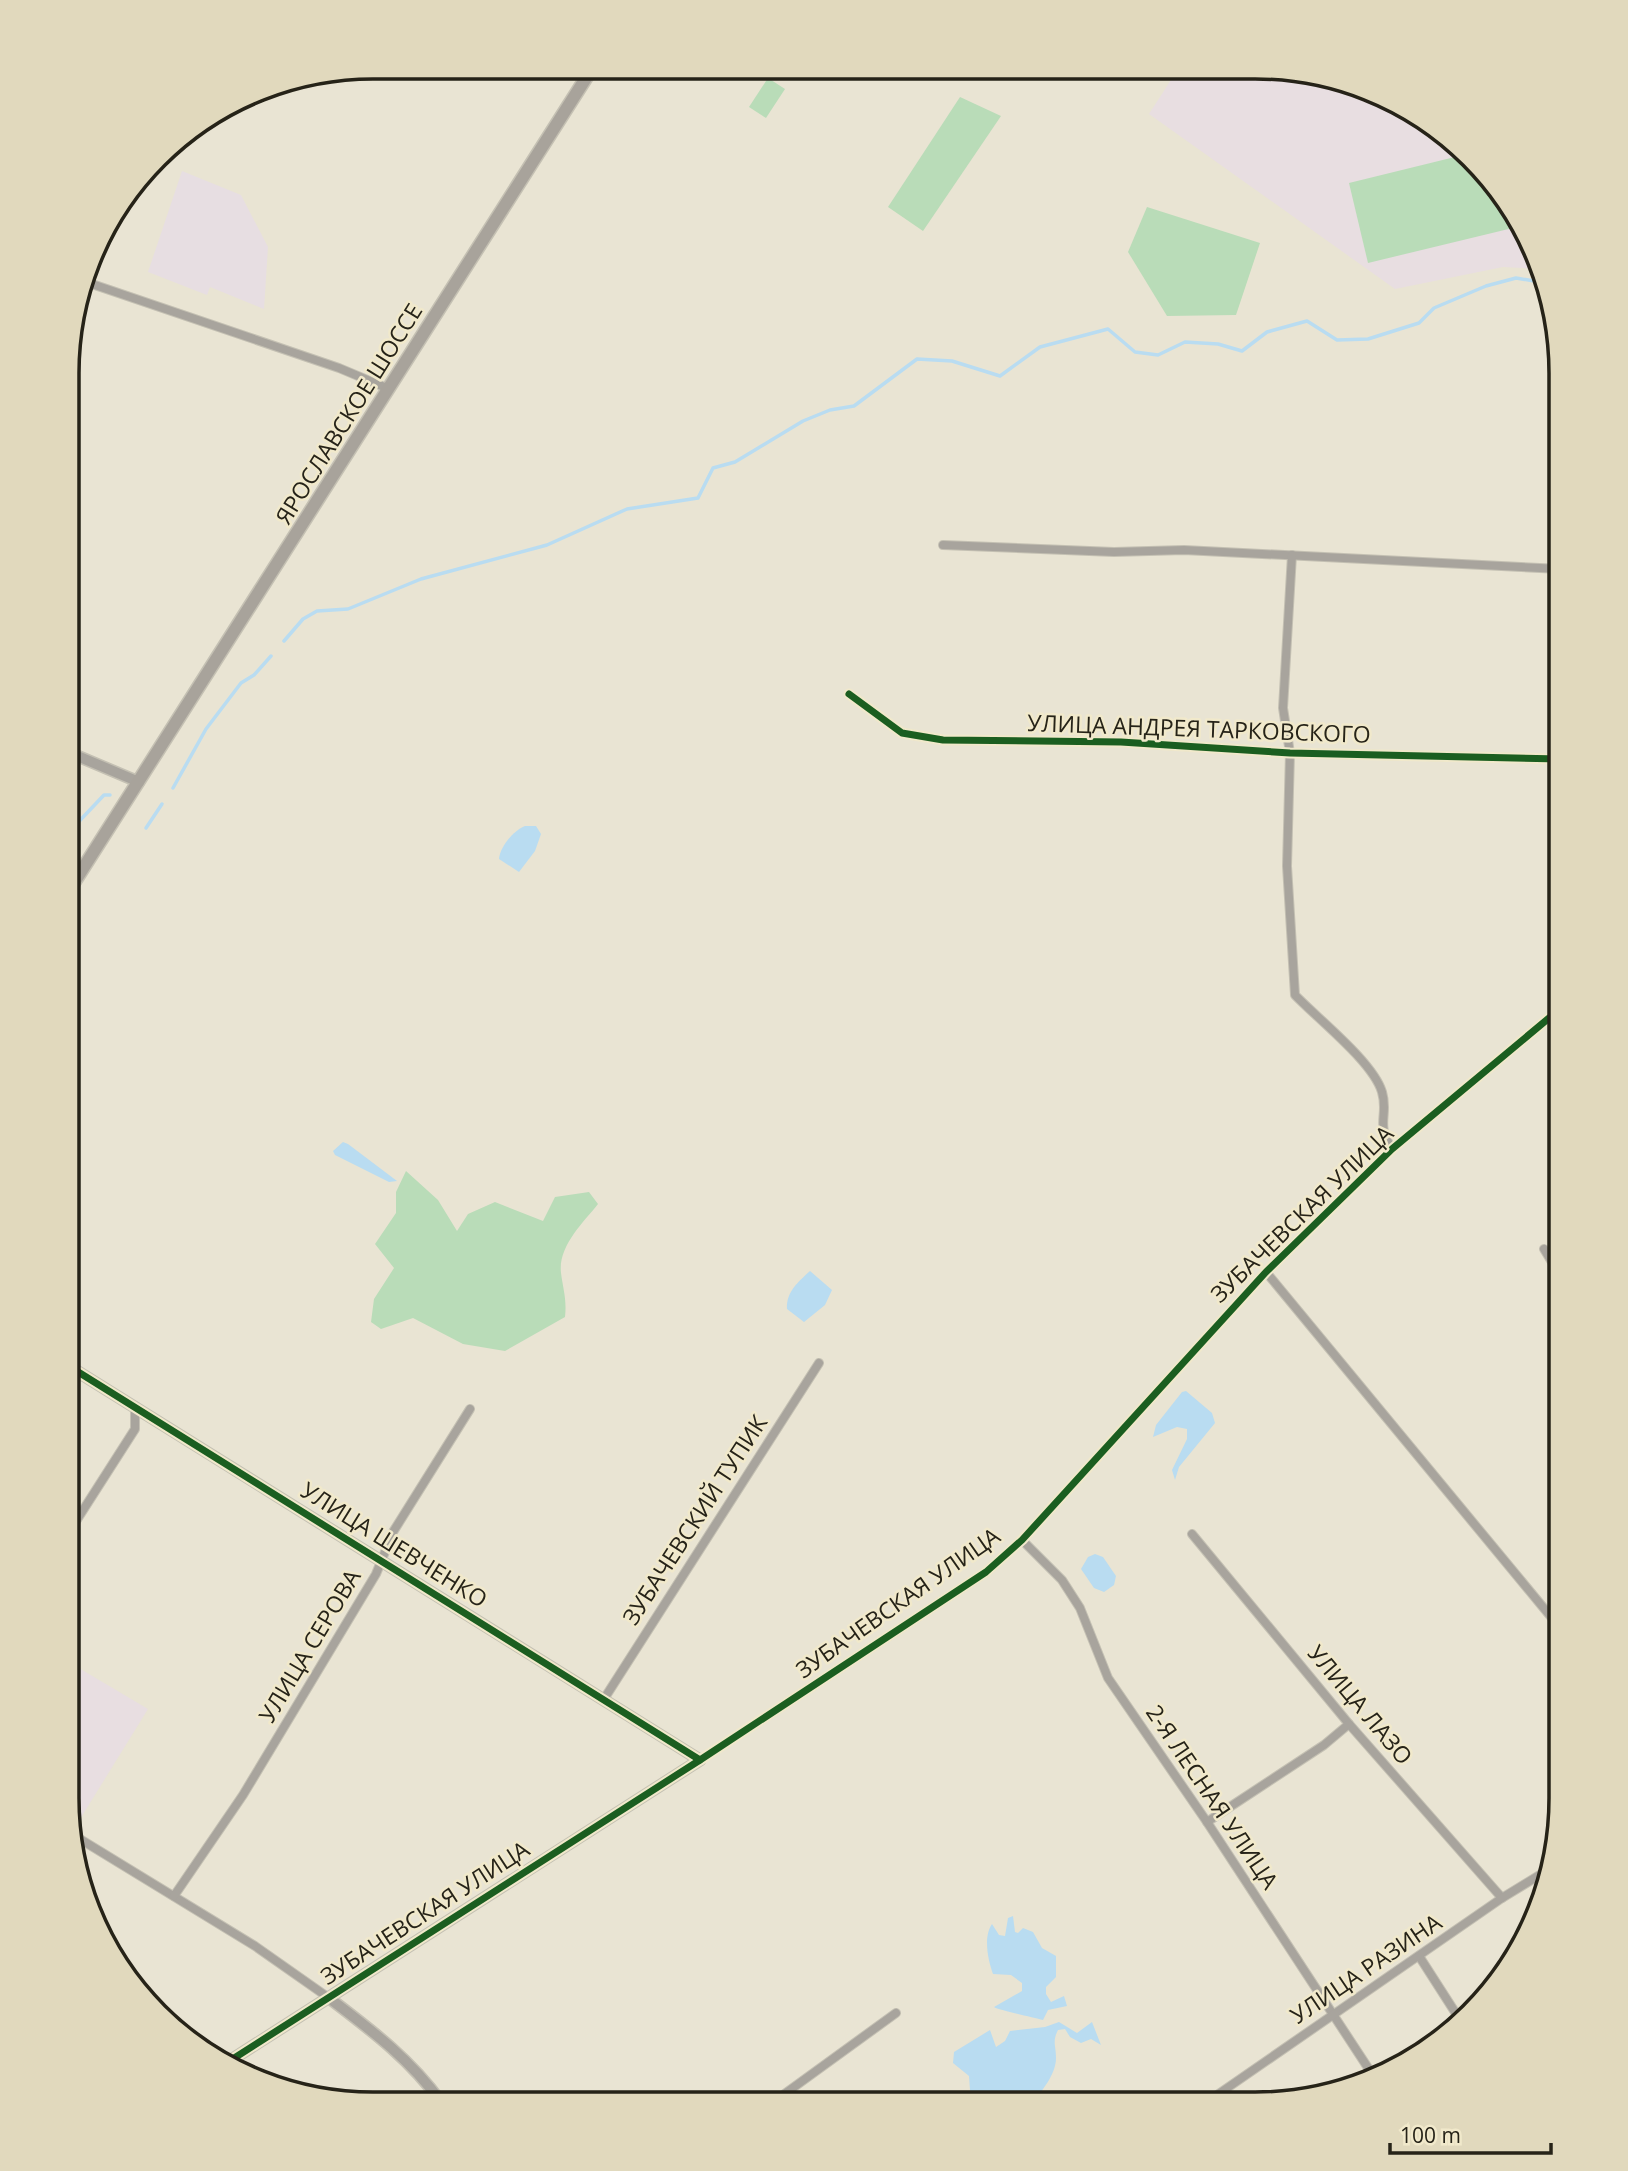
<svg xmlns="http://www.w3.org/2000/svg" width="1628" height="2171" font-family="'Open Sans',sans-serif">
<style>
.commercial{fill:#e7dee2}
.education{fill:#e8dee1}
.green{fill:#b9dcb8}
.water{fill:#b9dcf1}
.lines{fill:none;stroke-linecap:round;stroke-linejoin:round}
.stream{stroke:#b9dcf1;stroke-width:3.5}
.minor-casing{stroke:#c4c0b3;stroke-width:10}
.tertiary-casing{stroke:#c4c0b3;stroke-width:13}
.secondary-casing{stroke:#c4c0b3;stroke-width:15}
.minor{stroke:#a8a49d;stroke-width:8}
.tertiary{stroke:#a8a49d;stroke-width:10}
.secondary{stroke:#a8a39b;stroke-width:12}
.cycleway-casing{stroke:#f1e9cb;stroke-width:11}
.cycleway{stroke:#1b5e20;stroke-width:7}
.labels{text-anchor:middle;stroke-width:5;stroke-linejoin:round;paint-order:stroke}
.street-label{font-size:23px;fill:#262318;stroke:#f1e9cb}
.rim{fill:none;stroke:#262318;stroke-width:3.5}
</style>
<rect width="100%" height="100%" fill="#e9e4d3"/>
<!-- commercial -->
<path class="commercial" d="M182,171L241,195L268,247L264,309L210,287L207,295L148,272Z"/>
<!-- education -->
<g class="education">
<path d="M1178,69H1296L1372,90L1441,130L1530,237L1537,269L1503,267L1395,289L1149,114Z"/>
<path d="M67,1661L148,1709L77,1824L72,1821L67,1799Z"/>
</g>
<!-- green -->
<g class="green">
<path d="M768,78L785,89L766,118L749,107Z"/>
<path d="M960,97L1001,116L923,231L888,207Z"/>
<path d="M1463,155L1521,226L1368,263L1349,183Z"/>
<path d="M1147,207L1260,243L1236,315L1167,316L1128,252Z"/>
<path d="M406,1171L438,1200L457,1231L468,1214L495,1202L543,1221L555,1197L589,1192L598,1204C583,1223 558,1246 561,1273C563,1289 567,1299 565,1317L505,1351L463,1344L413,1318L381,1329L371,1322L374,1299L394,1268L375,1244L396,1213V1192Z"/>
</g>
<!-- water -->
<g class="water">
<path d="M525,826H536L541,834L535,851L519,872L499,859C500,847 513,831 525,826Z"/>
<path d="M343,1142L348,1144L397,1181L389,1182L335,1155L333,1151Z"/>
<path d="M810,1271L832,1290L825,1305L804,1322L787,1309C786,1292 798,1282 810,1271Z"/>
<path d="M1186,1391L1212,1413L1215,1423L1179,1467L1175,1480L1172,1470L1187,1439V1429L1177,1427L1153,1437L1156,1425L1182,1392Z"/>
<path d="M1095,1554L1103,1557L1116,1576L1114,1585L1104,1592L1094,1588L1081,1569L1088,1557Z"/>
<path d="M1013,1916L1015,1932L1018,1933L1023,1928L1033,1932L1042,1948L1056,1956V1977L1046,1987V1994L1051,2002L1064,1996L1067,2006L1048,2010L1043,2020C1033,2017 998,2010 994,2007L1022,1991V1983L1011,1975L993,1974C988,1960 983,1937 992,1924L999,1935L1005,1936L1008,1918Z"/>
<path d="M1059,2022L1077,2033L1092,2022L1101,2045L1091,2039L1081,2043L1070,2037L1065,2029L1058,2030C1052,2042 1056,2045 1056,2058C1056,2075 1041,2092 1031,2104H976L970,2090L969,2076L953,2063L954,2052L990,2030L996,2047L1005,2041L1010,2031L1045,2027Z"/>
</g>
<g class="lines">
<!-- stream -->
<g class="stream">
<path d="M284,641L303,619L317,611L348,609L421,579L547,545L627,509L698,498L713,468L735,462L803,421L830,410L854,406L917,359L952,361L1000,376L1040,347L1108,329L1135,352L1158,355L1185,342L1218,344L1242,351L1267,332L1307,321L1337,340L1368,339L1419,323L1434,308L1486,286L1516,278L1540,282"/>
<path d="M173,788L206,729L241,683L254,675L271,656"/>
<path d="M146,828L162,804"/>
<path d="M68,833L104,795H110"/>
</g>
<defs>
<g id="minor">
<path d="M86,282L339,368L389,389"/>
<path d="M943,545L1114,552L1184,550L1561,569"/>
<path d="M1292,555L1283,708L1290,753L1287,866L1295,995C1318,1019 1373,1062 1382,1092C1389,1115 1375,1123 1392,1149"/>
<path d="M849,694L902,733L943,740L1121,742L1290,753L1561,759"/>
<path d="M1544,1249L1561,1277"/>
<path d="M1266,1272L1561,1629"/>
<path d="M71,1529L135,1429V1406"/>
<path d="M1192,1534L1349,1724L1502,1898"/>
<path d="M1022,1540L1062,1580L1080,1608L1108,1678L1207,1822L1374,2077"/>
<path d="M604,1699L819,1363"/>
<path d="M700,1760L986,1572L1022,1540L1266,1272L1392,1149L1561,1008"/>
<path d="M1207,1822L1324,1745L1349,1724"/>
<path d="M75,1836L255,1946L329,1998"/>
<path d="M174,1896L243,1795L376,1574L393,1532L470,1409"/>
<path d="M1419,1956L1462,2023"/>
<path d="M772,2103L896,2013"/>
<path d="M1204,2104L1502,1898L1551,1868"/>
</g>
<g id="tertiary">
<path d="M68,752L139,782"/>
<path d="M67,1365L700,1760L228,2062"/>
<path d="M329,1998C371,2030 410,2059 441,2102"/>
</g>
<path id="secondary" d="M68,892L593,67"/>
</defs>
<!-- minor casing -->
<use href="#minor" class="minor-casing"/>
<!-- tertiary casing -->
<use href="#tertiary" class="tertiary-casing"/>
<!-- secondary casing -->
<use href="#secondary" class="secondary-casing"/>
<!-- minor -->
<use href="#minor" class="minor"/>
<!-- tertiary -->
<use href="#tertiary" class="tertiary"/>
<!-- secondary -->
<use href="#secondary" class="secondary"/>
<defs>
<g id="cycleway">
<path d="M849,694L902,733L943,740L1121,742L1290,753L1561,759"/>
<path d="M67,1365L700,1760"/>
<path d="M228,2062L700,1760L986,1572L1022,1540L1266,1272L1392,1149L1561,1008"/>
</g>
</defs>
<!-- cycleway casing -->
<use href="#cycleway" class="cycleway-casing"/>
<!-- cycleway -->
<use href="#cycleway" class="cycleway"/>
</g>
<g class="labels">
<!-- street labels -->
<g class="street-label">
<text transform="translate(349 414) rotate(-58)" y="8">ЯРОСЛАВСКОЕ ШОССЕ</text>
<text transform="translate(1199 729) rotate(2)" y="8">УЛИЦА АНДРЕЯ ТАРКОВСКОГО</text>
<text transform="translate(1302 1214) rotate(-44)" y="8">ЗУБАЧЕВСКАЯ УЛИЦА</text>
<text transform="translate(695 1520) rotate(-57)" y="8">ЗУБАЧЕВСКИЙ ТУПИК</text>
<text transform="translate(394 1545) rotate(32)" y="8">УЛИЦА ШЕВЧЕНКО</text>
<text transform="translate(898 1603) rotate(-35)" y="8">ЗУБАЧЕВСКАЯ УЛИЦА</text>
<text transform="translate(310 1646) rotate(-59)" y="8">УЛИЦА СЕРОВА</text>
<text transform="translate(1360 1705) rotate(50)" y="8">УЛИЦА ЛАЗО</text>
<text transform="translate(1212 1797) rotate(56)" y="8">2-Я ЛЕСНАЯ УЛИЦА</text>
<text transform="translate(425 1913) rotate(-33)" y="8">ЗУБАЧЕВСКАЯ УЛИЦА</text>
<text transform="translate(1366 1969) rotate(-34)" y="8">УЛИЦА РАЗИНА</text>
</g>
</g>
<!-- crop -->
<path d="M0 0H1628V2171H0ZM373 79H1255A294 294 0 0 1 1549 373V1798A294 294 0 0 1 1255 2092H373A294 294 0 0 1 79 1798V373A294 294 0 0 1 373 79Z" fill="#e1d9bd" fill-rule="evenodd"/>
<path class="rim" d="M373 79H1255A294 294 0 0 1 1549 373V1798A294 294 0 0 1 1255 2092H373A294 294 0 0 1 79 1798V373A294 294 0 0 1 373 79Z"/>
<!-- scale -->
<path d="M1390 2143v10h161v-10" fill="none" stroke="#262318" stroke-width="3.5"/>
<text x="1400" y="2143" font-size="21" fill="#262318" stroke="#f1e9cb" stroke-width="5" paint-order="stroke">100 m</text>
</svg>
